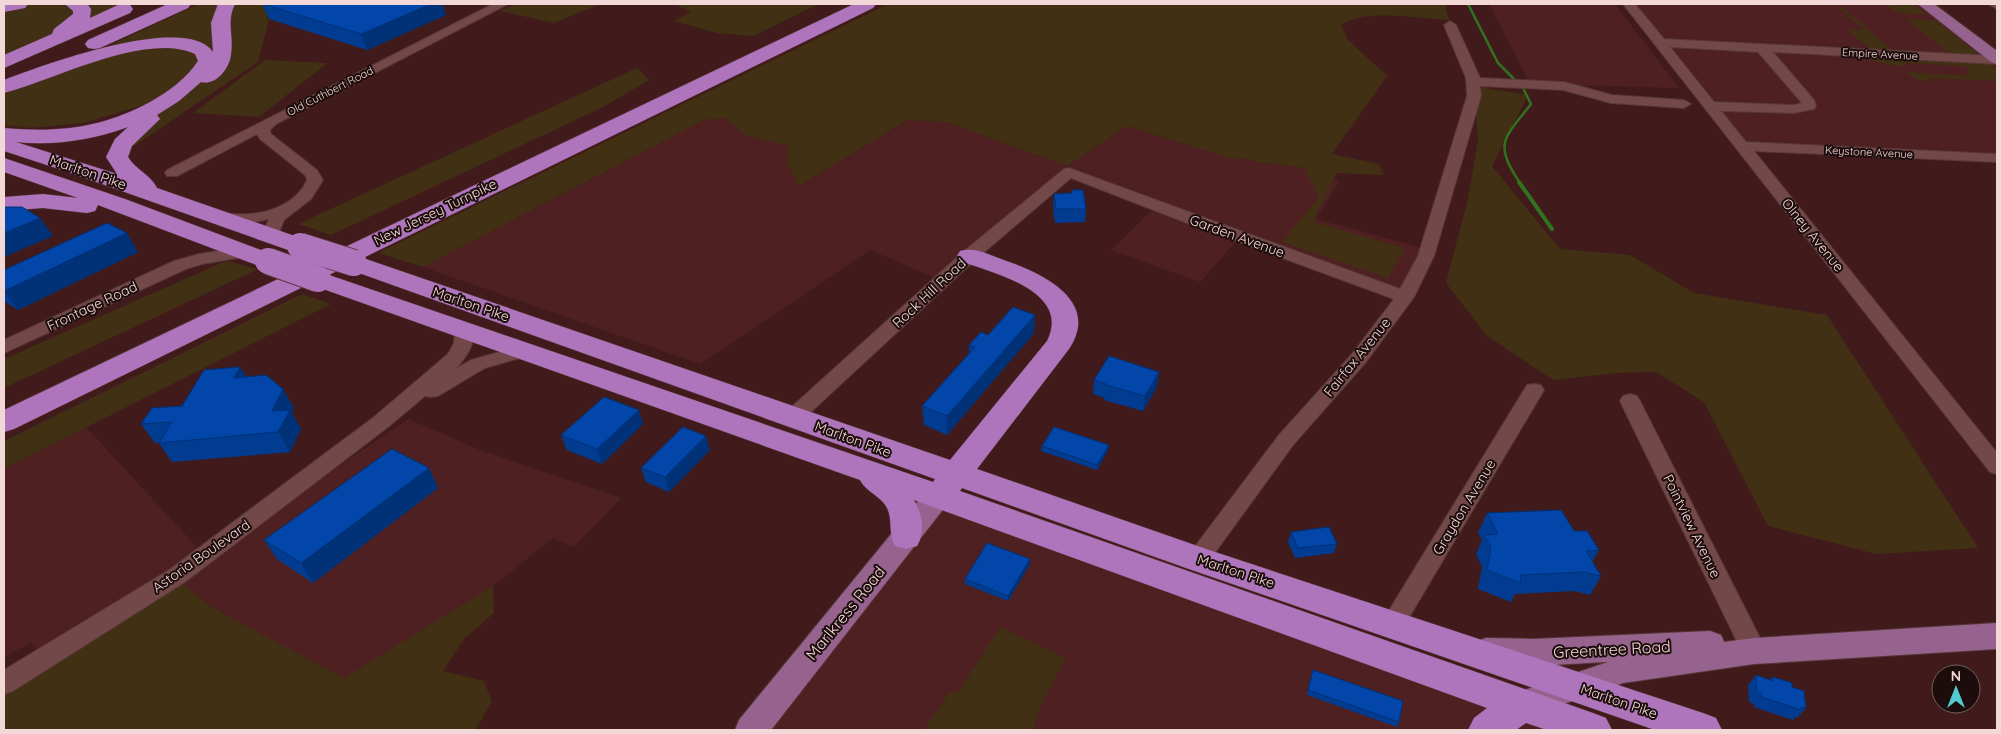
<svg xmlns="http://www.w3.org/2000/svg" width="2001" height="734" font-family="Quicksand,sans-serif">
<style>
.built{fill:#4e2022}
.green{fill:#413013}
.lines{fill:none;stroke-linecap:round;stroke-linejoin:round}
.stream-far1{stroke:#30731f;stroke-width:2.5}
.stream{stroke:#30731f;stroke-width:4}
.minor-casing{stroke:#573738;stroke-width:2}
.major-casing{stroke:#573738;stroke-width:2}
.highway-casing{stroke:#573738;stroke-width:1}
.minor{fill:#724848;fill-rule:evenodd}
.major{fill:#96638e;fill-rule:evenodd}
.highway{fill:#ae75bc;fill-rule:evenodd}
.highway-bridge-casing{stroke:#573738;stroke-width:28;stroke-linecap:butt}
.highway-bridge{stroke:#ae75bc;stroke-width:26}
.wall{fill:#013c90}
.shaded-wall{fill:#013176}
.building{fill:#0146a8;stroke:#013176}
.labels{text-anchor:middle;stroke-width:4;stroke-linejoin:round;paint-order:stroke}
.far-street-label{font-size:11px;fill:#f2d8d7;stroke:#1c0c0c}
.street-label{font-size:14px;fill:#f2d8d7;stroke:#1c0c0c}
.near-street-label{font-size:16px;fill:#f2d8d7;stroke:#1c0c0c}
</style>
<rect width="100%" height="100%" fill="#411b1c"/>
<!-- built -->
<g class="built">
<path d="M1489,4H1615L1679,88L1530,84Z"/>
<path d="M1630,4H1925L1997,59V158L1741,146Z"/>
<path d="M725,118L745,135L789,146L799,186L908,120L946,122L1067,166L1127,126L1235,160L1236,157L1258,162L1304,168L1339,181L1316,219L1437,252L1414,295L1240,237L1200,282L1111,250L1157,205L1067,166L934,277L870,250L700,364L423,267L704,120Z"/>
<path d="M408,419L480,450L621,498L574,547L553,538L493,586L344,679L213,608L177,580L44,661L31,642L4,658V469L86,427L206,557Z"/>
<path d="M938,496L1266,615L1593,730H751Z"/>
</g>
<!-- green -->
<g class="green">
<path d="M21,4H126L4,57V12Z"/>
<path d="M199,4H298L266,16L269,19L258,62L133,147L147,104L83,123L31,128L4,125V94Z"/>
<path d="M515,4H601L554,23L500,11Z"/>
<path d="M674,4H819L753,36L717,33L674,21L691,12Z"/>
<path d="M888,4H1445L1449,20C1418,19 1367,8 1341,25L1348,40L1387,76L1332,154L1379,164L1384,175L1337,173L1313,222L1405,248L1388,278L1282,242L1319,197L1304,168L1258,162L1237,157L1235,160L1127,126L1067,166L946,122L908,120L799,186L786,162L789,146L745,135L725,118L704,120L423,267L378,253Z"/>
<path d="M1835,4H1839L1893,51L1870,49L1848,30H1864Z"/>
<path d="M1885,4H1913L1927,15L1897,13Z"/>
<path d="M1906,19L1935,20L1985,59L1955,58Z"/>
<path d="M1862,56L1988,62L1997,69V81L1928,78L1931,82C1920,81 1913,79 1906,72L1966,76L1964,73H1973L1964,66L1906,63L1908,66H1897L1864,59Z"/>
<path d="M265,60L327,63L259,117L193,113Z"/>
<path d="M637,68L649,80L603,107L331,235L298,224Z"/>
<path d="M1474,86L1528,95L1492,166L1560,249L1630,255L1694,293L1827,315L1978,548L1876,554L1768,526L1704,402L1656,372L1616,373L1553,380L1487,336L1446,283L1467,203L1478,140Z"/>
<path d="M226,261L258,269L4,388V359Z"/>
<path d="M302,294L331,304L4,469V441Z"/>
<path d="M177,580L213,608L344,678L493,586L494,613L464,639L443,671L484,681L492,702L475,730H4V688Z"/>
<path d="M1000,627L1066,658L1042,703L1032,730H924L949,693L960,690Z"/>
</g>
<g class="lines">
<!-- stream-far1 -->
<path class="stream-far1" d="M1468,4L1498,63L1523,88L1531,104C1504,139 1493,143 1520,183"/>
<!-- stream -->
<path class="stream" d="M1519,182L1552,229"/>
<defs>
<g id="minor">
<path d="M493,4H508L276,124L270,130L271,134L317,170L323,180L311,199L284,220L280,230L286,238L284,241H272L264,230L269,219C251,223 234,226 216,221L214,218L216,215C227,212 237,215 248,214C271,213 298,202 307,180L305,175L260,139L257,134L177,176H167L165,173L167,170Z"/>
<path d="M1623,4H1635L1664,39L1997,56V64L1773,52L1814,100L1816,106L1814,109L1794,113L1721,111L1746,142L1997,154V162L1754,151L1997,453V474L1990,472ZM1670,47L1758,52L1802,103L1794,105L1714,102Z"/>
<path d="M1988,4H1997V9Z"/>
<path d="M1450,21L1456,25L1480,78L1564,82L1612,95L1684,100L1691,104L1684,108L1611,103L1563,90L1480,86L1481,96L1434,256L1414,297L1366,362L1293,445L1206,565L1198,568L1190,565L1187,559L1190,553L1279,435L1352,354L1394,299L1187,223L1071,178L975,260L800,422L793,424L786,422L783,417L786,412L963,252L1064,169L1069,168L1400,289L1418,256L1467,96L1466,78L1444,25Z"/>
<path d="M243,247L249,248L251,252L249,256L202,264L186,269L4,353V340L174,261L199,254Z"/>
<path d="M464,324L470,326C480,340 465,359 455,369L471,360L524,345L531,347L533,351L531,355L485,368L438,396L431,397L425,396L388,427L185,582L13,691L4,694V670L169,570L374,417L448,354L454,343L455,330L458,326Z"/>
<path d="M1534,384L1541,385L1544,390L1401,631L1393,634L1385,631L1381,624L1385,617L1527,385Z"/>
<path d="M1630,394L1637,396L1640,401L1763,644L1766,651L1763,658L1754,661L1745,658L1620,401L1623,396Z"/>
</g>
<g id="major">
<path d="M1918,4H1934L1997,51V64L1991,62Z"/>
<path d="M938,486L948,489L951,496L948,503L771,730H735L739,720L928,489Z"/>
<path d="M1997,623V649L1754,664L1623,683L1521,719L1510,715L1505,705L1510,695L1608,662C1572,663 1507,671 1475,660L1471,651L1475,642L1486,638L1534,639L1710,631L1721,635L1724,642L1754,638Z"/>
</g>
<g id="highway">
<path d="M4,4H28L25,8L4,12Z"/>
<path d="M65,4L88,5L91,9L90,18L118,5L124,4L130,5L133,9L130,13L4,68V55L52,34L54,29L73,14V11Z"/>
<path d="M168,4H191L188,8L100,48L94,49L88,48L85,44L88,40Z"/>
<path d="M218,4H235C226,22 234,35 231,54C230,68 216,86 201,82L179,101L157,115L160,119L132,146L128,157C135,169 152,176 157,188L309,241L312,246L309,251L300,253L291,251L68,172L4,151V128C59,133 103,128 152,101C169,91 187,78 198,61L195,54C146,31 54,80 4,93V80C41,66 185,12 213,52L211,23ZM128,127L115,139L106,157L117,174L16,142C54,146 92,140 128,127Z"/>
<path d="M854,4H876L873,8L363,258L950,460L1047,341C1072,291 993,273 960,261L957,256L960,251C975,247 987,254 1001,259C1039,272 1102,299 1069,349L977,469L1209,550L1703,713L1716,718L1722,730H1655L1186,568L962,488L960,491L1593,713L1606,718L1612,730H1547L1526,723L1516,730H1468L1474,718L1487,708L914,500C922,514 926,531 917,546L906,549L895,546C888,534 893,520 887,508C881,496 866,492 860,480L309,284L14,429L4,432V410ZM345,267V268L935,479L933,482L329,275Z"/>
<path d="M4,158L125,199L277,256L280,261L277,266L268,268L259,266L98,205L95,211L87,213L43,208L4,211V197L43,194L78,198L4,172Z"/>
</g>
</defs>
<!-- minor casing -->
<use href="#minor" class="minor-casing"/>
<!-- major casing -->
<use href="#major" class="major-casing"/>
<!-- highway casing -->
<use href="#highway" class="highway-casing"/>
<!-- minor -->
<use href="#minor" class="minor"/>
<!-- major -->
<use href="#major" class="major"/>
<!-- highway -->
<use href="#highway" class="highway"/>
<defs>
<g id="highway-bridge">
<path d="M300,246L354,263"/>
<path d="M268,261L318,279"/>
</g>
</defs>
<!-- highway-bridge casing -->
<use href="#highway-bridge" class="highway-bridge-casing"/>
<!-- highway-bridge -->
<use href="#highway-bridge" class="highway-bridge"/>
</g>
<!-- wall -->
<g class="wall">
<path d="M262,4L446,15L367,50L269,19Z"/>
<path d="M1072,190L1086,209L1085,222L1055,223L1053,207L1054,194L1072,193Z"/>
<path d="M138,252L18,310L4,301V270Z"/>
<path d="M1035,315L1034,333L947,435L924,425L922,406L969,354V345L988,335Z"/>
<path d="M240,367L246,377L294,408L292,413L301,429L290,452L172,462L159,443H155L141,424L182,406Z"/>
<path d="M1159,372L1157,387L1143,411L1104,400L1105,398L1093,394L1094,380Z"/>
<path d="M639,410L643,424L602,464L567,450L561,435Z"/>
<path d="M1109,445L1108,450L1097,470L1041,451L1042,446Z"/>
<path d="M710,450L669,492L646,482L641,468Z"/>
<path d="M429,468L438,488L313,583L277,559L264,540Z"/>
<path d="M1487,513L1574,531L1599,550L1592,562L1601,576L1590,595L1574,591L1515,594L1511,602L1478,589L1482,567L1476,554L1482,540L1478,533Z"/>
<path d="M1291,532L1337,544L1334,553L1295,558L1288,542Z"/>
<path d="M1030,564L1008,601L965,584V579Z"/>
<path d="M1313,670L1399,722L1397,727L1307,695Z"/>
<path d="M1756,675L1770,680L1773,677L1792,687L1806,708L1797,718L1795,717L1793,720L1754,707V704L1749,702L1748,685Z"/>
</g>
<!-- shaded-wall -->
<g class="shaded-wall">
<path d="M431,4H442L446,15L367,50L361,34Z"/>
<path d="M40,218L53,236L4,257V233Z"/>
<path d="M127,233L138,252L18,310L4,291Z"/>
<path d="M1035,315L1034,333L947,435V416Z"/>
<path d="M240,367L252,386L234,378Z"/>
<path d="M1159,372L1157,387L1143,411L1145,396Z"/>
<path d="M283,389L294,408L292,413L301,429L290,452L278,432L272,411Z"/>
<path d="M639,410L643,424L602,464L597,449Z"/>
<path d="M706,436L710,450L669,492L665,477Z"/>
<path d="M1109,445L1108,450L1097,470V465Z"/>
<path d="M429,468L438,488L313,583L301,563Z"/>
<path d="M1030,559V564L1008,601V596Z"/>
</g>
<!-- building -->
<g class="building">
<path d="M263,4H431L361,34Z"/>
<path d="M1072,190H1083L1086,209H1056L1054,194L1072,193Z"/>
<path d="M4,207H22L40,218L4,233Z"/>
<path d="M107,223L127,233L4,291V270Z"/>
<path d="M1013,307L1035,315L947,416L922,406L975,347L969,345L981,332L988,335Z"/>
<path d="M1109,356L1159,372L1145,396L1106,385V384L1094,380Z"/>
<path d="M240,367L234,378L266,375L283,389L272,411L290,410L278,432L159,443L172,422L141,424L152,408L182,406L204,370Z"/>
<path d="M604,397L639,410L597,449L561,435Z"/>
<path d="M683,427L706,436L665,477L641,468Z"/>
<path d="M1054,427L1109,445L1097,465L1042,446Z"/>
<path d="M392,449L429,468L301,563L264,540Z"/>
<path d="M1561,510L1574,531H1587L1599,550L1586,551L1601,576L1584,572L1521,575L1520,583L1487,570L1491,548L1484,535L1498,534L1487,513Z"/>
<path d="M1329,527L1337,544L1298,548L1291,532Z"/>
<path d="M987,543L1030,559L1008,596L965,579Z"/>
<path d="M1313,670L1403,701L1399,722L1308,690Z"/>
<path d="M1756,675L1773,681V677L1792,683V687L1804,691L1806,708L1801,707V710L1762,697V694L1757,692Z"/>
</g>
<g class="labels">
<!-- far-street labels -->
<g class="far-street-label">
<text transform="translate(1880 54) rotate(3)" y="4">Empire Avenue</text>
<text transform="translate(330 91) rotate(-27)" y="4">Old Cuthbert Road</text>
<text transform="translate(1869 152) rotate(3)" y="4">Keystone Avenue</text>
</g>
<!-- street labels -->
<g class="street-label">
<text transform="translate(88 172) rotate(19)" y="5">Marlton Pike</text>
<text transform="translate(435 212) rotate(-26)" y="5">New Jersey Turnpike</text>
<text transform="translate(1813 235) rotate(51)" y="5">Olney Avenue</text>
<text transform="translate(1237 236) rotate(20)" y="5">Garden Avenue</text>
<text transform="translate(929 293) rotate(-43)" y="5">Rock Hill Road</text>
<text transform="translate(471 304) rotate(19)" y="5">Marlton Pike</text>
<text transform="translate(92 306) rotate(-25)" y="5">Frontage Road</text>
<text transform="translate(1357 357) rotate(-51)" y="5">Fairfax Avenue</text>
<text transform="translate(853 439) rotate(20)" y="5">Marlton Pike</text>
<text transform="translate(1464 507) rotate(-59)" y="5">Graydon Avenue</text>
<text transform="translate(1692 526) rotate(64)" y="5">Pointview Avenue</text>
<text transform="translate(201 556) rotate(-35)" y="5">Astoria Boulevard</text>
<text transform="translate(1236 571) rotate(18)" y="5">Marlton Pike</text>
<text transform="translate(1619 701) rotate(19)" y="5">Marlton Pike</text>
</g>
<!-- near-street labels -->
<g class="near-street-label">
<text transform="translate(845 613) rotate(-51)" y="6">Marlkress Road</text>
<text transform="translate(1612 649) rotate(-3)" y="6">Greentree Road</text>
</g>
</g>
<!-- border -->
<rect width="2001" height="734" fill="none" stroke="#f2d8d7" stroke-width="10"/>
<!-- north arrow -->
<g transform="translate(1956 689)"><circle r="24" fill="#1c0c0c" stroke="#725e5d"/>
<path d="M0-4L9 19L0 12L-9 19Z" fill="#51ccd2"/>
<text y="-8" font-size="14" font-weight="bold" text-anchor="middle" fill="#f2d8d7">N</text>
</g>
</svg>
